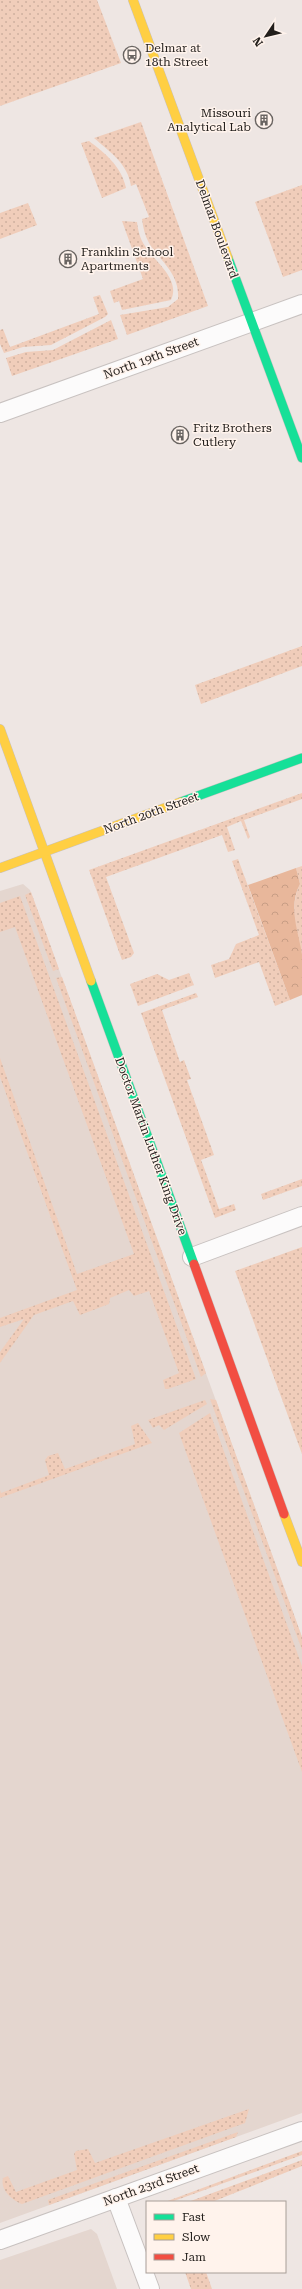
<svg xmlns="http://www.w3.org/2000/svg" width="302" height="2289" font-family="'Roboto Serif',serif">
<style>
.built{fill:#e4d6cf}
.green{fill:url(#green-dots)}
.forest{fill:url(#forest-crowns)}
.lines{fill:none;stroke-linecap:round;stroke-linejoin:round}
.street-casing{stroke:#c8c2c0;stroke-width:20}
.fast-casing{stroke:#c8c2c0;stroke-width:10}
.slow-casing{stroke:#c8c2c0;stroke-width:10}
.jam-casing{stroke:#c8c2c0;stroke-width:10}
.street{stroke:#fcfbfb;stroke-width:18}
.fast{stroke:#16e098;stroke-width:9}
.slow{stroke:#ffcf43;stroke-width:9}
.jam{stroke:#f24e42;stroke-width:9}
.labels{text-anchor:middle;stroke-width:3;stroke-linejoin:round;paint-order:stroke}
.poi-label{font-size:12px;fill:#221e1b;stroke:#fff3ec;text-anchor:start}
.street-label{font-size:12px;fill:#221e1b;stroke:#fff3ec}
</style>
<defs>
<pattern id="green-dots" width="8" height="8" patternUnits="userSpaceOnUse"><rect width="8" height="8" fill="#f0cdba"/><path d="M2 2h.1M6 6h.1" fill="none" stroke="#ceb09f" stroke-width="1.8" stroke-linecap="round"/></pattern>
<pattern id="forest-crowns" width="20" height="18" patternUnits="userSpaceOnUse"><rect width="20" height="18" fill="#e8b79b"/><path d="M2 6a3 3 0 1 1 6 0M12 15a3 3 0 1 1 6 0" fill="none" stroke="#c79d85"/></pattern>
</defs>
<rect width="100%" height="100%" fill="#eee6e3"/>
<!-- built -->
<g class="built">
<path d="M23,884L30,890L302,1637V2113L0,2223V891Z"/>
<path d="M91,2229L97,2234L117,2289H0V2260Z"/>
</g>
<!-- green -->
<g class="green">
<path d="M0,0H97L121,63L0,106Z"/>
<path d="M141,122L208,306L127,335L120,315L168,307L178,299C180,274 161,262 149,243C145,236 143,227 142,219L149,217L136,184L131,186C128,164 110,152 94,138Z"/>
<path d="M89,141C106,154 121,166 126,188L102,198L81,143Z"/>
<path d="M302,185V270L283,277L255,202Z"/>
<path d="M28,203L37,225L0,239V213Z"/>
<path d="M122,221L137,222C138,230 140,239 145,246C154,261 181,279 171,300L122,310L119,301L114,303L110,291L143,279Z"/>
<path d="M100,295L108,314L105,317L51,345L23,347L4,353L0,344V330L3,329L10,347L99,314L93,297Z"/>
<path d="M111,320L118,339L12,376L6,358L26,352L53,350Z"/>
<path d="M302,646V666L201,704L195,685Z"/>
<path d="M302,793V799L244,820L250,837L248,839L241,821L227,827L235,850L228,852L222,835L106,877L134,953L131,957L122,960L89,870Z"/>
<path d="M238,859L290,1000L275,1006L259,962L215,978L211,965L229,959L236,944L259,935L232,861Z"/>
<path d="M302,866V954C295,934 290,903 300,884L296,868Z"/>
<path d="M31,892L59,969L53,971L25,895Z"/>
<path d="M20,896L196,1379L168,1389H165L163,1380L179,1373L149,1291L134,1296L129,1290L110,1298L109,1304L80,1315L73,1301L34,1315L0,1363V1352L24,1319L0,1327V1318L77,1290L0,1077V1058L77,1274L134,1254L15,927L0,932V903Z"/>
<path d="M189,973L194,985L138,1006L130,984L157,974L169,980Z"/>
<path d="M62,977L206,1373L201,1377L56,978Z"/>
<path d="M196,993L198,997L162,1010L180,1062L184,1060L191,1079L187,1080L214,1155L201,1160L203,1165L219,1209L234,1204L236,1210L215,1218L141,1013Z"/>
<path d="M302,1179V1186L263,1200L261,1194Z"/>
<path d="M302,1247V1454L235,1271Z"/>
<path d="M210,1399L216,1400L302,1637V1650Z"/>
<path d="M205,1400L207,1404L164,1430L159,1425L153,1428L148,1420Z"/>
<path d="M210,1413L302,1666V1772L179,1433Z"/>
<path d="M138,1423L152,1443L0,1498V1490L1,1493L49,1475L45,1460L48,1456L58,1453L65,1469L135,1444L131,1426Z"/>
<path d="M249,2109L245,2123L22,2204C12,2200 0,2190 3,2178L8,2176L16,2192L77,2170L74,2154L76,2151L88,2149L95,2163Z"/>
<path d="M238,2132L236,2137L49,2205L48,2200Z"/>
<path d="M302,2151V2155L171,2202H165Z"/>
<path d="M302,2160V2166L212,2202H188Z"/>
<path d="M185,2272H206L212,2289H191Z"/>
</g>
<!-- forest -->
<path class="forest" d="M296,868L300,884C288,906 298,931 302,954C302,967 302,982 302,995L290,1000L248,885Z"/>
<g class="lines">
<defs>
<g id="street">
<path d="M0,413L302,304"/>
<path d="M192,1257L302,1216"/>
<path d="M116,2198L150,2289"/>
<path d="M0,2240L302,2131"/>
</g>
<g id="fast">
<path d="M228,258L302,458"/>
<path d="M181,802L302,758"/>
<path d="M91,981L194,1264"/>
</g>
<g id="slow">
<path d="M133,0L228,258"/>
<path d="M0,729L91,981"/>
<path d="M0,868L181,802"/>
<path d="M284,1514L302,1562"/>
</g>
<path id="jam" d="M194,1264L284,1514"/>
</defs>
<!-- street casing -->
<use href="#street" class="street-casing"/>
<!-- fast casing -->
<use href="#fast" class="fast-casing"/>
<!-- slow casing -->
<use href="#slow" class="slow-casing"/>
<!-- jam casing -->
<use href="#jam" class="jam-casing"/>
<!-- street -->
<use href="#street" class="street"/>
<!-- fast -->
<use href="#fast" class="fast"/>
<!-- slow -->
<use href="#slow" class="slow"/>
<!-- jam -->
<use href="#jam" class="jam"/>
</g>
<!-- icons -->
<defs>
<symbol id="bus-ring" viewBox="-11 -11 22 22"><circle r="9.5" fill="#fff3ec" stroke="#696461" stroke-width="1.5"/><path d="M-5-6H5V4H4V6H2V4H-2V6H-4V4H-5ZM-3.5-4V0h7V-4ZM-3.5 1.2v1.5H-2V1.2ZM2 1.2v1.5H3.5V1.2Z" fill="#696461"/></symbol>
<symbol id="building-ring" viewBox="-11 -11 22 22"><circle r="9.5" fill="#fff3ec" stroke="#696461" stroke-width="1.5"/><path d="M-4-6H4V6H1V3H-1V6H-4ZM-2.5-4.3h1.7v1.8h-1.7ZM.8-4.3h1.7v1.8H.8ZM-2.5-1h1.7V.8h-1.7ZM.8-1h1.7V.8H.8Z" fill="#696461"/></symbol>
</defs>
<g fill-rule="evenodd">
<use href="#bus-ring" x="122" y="45" width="20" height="20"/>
<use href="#building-ring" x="254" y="110" width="20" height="20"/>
<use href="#building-ring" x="58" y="249" width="20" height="20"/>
<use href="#building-ring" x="170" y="425" width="20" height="20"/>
</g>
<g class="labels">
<!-- poi labels -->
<g class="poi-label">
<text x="145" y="52">Delmar at<tspan x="145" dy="14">18th Street</tspan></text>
<text x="251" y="117" text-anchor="end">Missouri<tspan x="251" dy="14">Analytical Lab</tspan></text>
<text x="81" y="256">Franklin School<tspan x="81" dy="14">Apartments</tspan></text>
<text x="193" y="432">Fritz Brothers<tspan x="193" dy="14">Cutlery</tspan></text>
</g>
<!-- street labels -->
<g class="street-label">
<text transform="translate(217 229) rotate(70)" y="4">Delmar Boulevard</text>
<text transform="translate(151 358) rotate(-20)" y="4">North 19th Street</text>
<text transform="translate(151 813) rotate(-20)" y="4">North 20th Street</text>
<text transform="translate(151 1146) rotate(70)" y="4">Doctor Martin Luther King Drive</text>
<text transform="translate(151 2185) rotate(-20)" y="4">North 23rd Street</text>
</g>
</g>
<!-- legend -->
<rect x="146" y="2201" width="140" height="72" fill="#fff3ec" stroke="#a79e98"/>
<rect x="154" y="2214" width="20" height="6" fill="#16e098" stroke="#a79e98"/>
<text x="182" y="2221" font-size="12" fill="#221e1b">Fast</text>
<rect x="154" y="2234" width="20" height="6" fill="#ffcf43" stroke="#a79e98"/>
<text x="182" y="2241" font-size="12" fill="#221e1b">Slow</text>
<rect x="154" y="2254" width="20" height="6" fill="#f24e42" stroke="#a79e98"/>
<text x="182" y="2261" font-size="12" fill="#221e1b">Jam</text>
<!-- north arrow -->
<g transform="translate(266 36) rotate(235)" stroke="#fff3ec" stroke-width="3" paint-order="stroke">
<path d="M0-3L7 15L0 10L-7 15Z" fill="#221e1b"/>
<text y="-6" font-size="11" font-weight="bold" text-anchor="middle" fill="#221e1b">N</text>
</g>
</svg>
